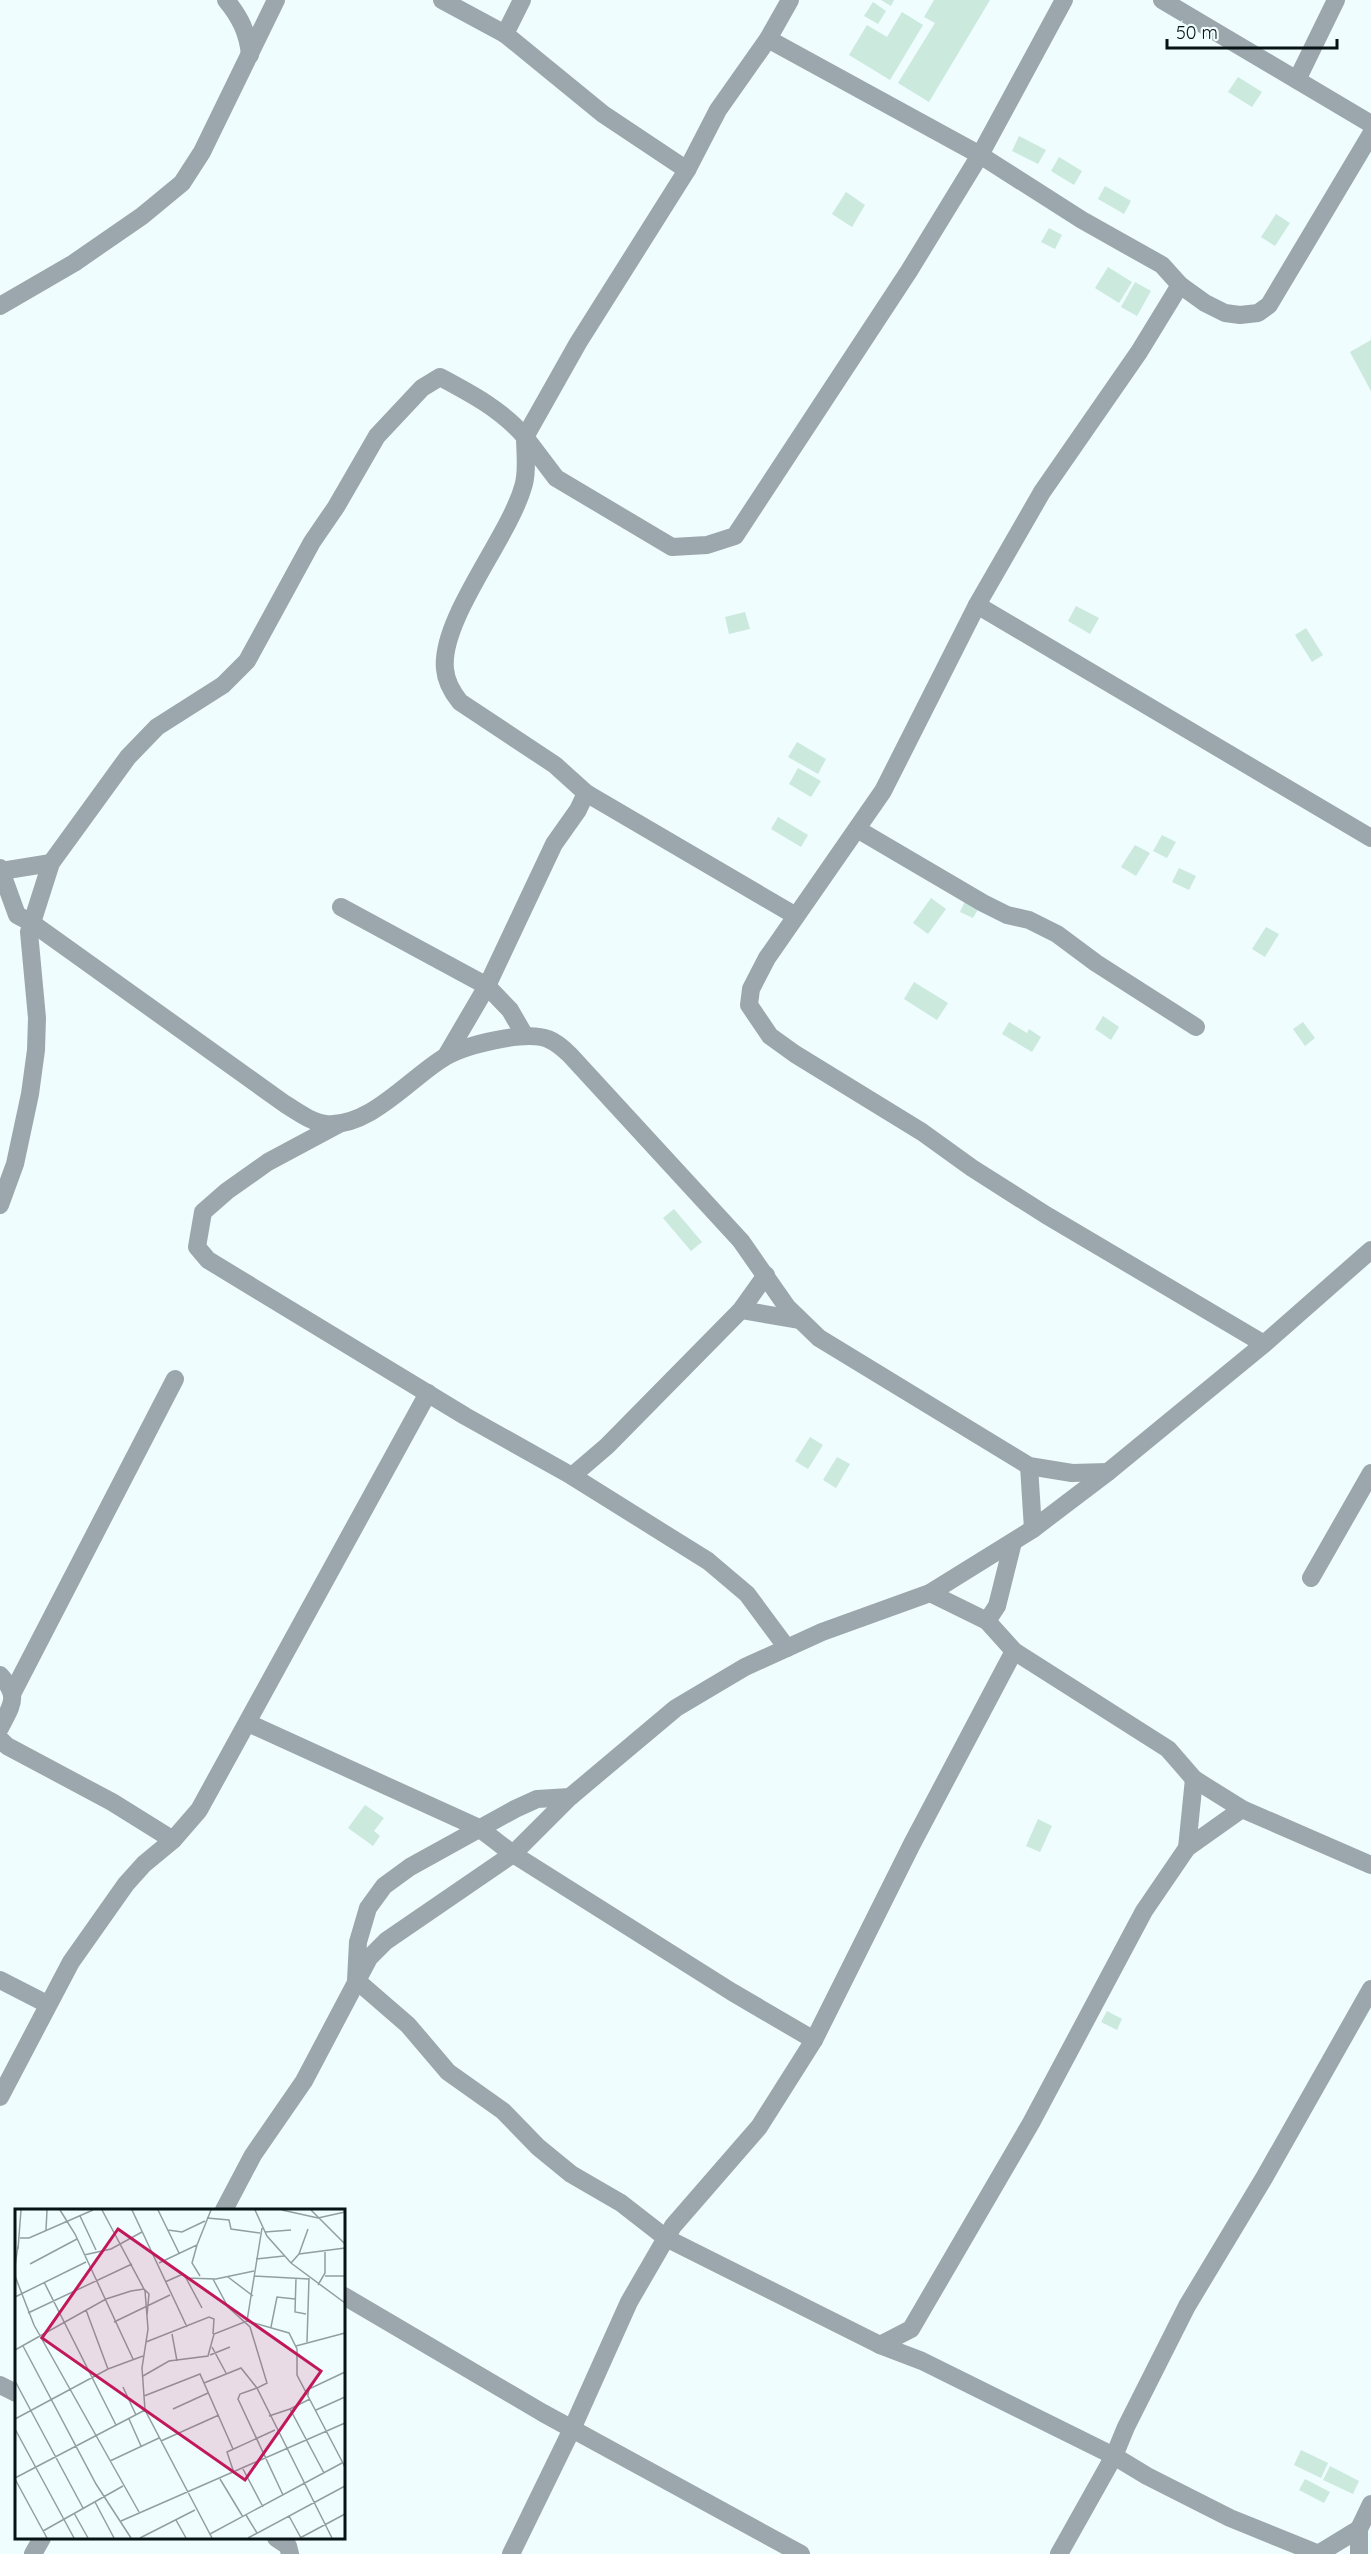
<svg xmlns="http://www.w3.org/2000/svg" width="1371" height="2554" font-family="Quicksand,sans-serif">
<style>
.building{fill:#cbe9dd}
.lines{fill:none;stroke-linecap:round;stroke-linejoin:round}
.street{stroke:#9ca6ad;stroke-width:18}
.inset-road{fill:none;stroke:#929fa0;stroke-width:1.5}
.view{fill:#c2185b;fill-opacity:0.15;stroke:#c2185b;stroke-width:3}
.inset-edge{fill:none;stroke:#071314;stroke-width:3}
</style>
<rect width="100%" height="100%" fill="#effdfe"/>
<!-- building -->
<g class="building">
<path d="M881,0H894L891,6Z"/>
<path d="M934,0H990L929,102L898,83L935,23L924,17Z"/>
<path d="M873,2L886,11L878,24L864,16Z"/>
<path d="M902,12L923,25L890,80L849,55L867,25L887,37Z"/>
<path d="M1238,77L1262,92L1252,107L1228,92Z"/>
<path d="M1019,136L1046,150L1038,164L1012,151Z"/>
<path d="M1059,157L1082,171L1074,185L1051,171Z"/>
<path d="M1105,186L1131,201L1124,214L1098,199Z"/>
<path d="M846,192L865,205L852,227L832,214Z"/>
<path d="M1276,214L1290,223L1275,246L1261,237Z"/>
<path d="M1049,228L1062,235L1055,249L1041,242Z"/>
<path d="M1108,267L1132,282L1119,303L1095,288Z"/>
<path d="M1135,282L1151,291L1137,316L1121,307Z"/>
<path d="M1371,340V391L1350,352Z"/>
<path d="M1076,606L1099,618L1090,634L1068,621Z"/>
<path d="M745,612L750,629L729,634L725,617Z"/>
<path d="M1306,628L1323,655L1312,662L1295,635Z"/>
<path d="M797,742L826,759L818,774L788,757Z"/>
<path d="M798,768L821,781L811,797L789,784Z"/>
<path d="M778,817L808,835L801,847L771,829Z"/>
<path d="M1162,835L1176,842L1167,858L1153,851Z"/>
<path d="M1135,845L1150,853L1136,876L1121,867Z"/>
<path d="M1179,868L1196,876L1189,890L1172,882Z"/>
<path d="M931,898L946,909L928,934L913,923Z"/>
<path d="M966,899L980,906L973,918L960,912Z"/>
<path d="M1266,927L1279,934L1265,957L1252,949Z"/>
<path d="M914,982L948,1003L937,1020L904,999Z"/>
<path d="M1103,1016L1119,1027L1111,1040L1095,1029Z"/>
<path d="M1009,1022L1027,1033L1029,1029L1041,1037L1032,1052L1002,1034Z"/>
<path d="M1303,1022L1315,1038L1305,1046L1293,1029Z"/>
<path d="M674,1209L702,1242L691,1251L663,1218Z"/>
<path d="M810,1437L823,1445L808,1469L795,1461Z"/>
<path d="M837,1457L850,1464L836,1488L823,1480Z"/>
<path d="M365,1805L384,1818L374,1831L380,1836L373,1846L348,1828Z"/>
<path d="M1038,1819L1052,1826L1040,1852L1026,1846Z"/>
<path d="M1107,2011L1122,2019L1117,2030L1101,2022Z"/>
<path d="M1301,2450L1328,2463L1321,2478L1294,2465Z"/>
<path d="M1330,2466L1359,2481L1353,2494L1323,2480Z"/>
<path d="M1305,2479L1330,2492L1324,2503L1299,2490Z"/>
</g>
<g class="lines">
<!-- street -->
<g class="street">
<path d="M226,0C240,17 248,33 250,55"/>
<path d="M442,0L505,34"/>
<path d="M522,0L505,34L603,114L687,170"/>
<path d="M1162,0L1371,124"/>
<path d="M768,39L980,155L1082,220L1162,265L1180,285L1205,303L1225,313L1240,315L1258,313L1269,305L1371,134"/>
<path d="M1297,80L1336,0"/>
<path d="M1180,285L1139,352L1042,492L977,605L883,791L767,958L751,989L749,1005L770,1036L795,1054L922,1132L972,1168L1046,1215L1264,1344"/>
<path d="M0,306L74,263L142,216L182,183L202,152L276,0"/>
<path d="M525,437L556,478L672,547L707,545L735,536L909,271L980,155L1064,0"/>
<path d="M525,437C525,452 528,473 523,487C508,539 440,619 445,669C446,682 452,692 460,702L555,765L586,793L796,916"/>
<path d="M977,605L1371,838"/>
<path d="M857,829L983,903L1007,915L1029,920L1057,934L1096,963L1196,1027"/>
<path d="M0,868L17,915L32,923L285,1104C298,1112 311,1122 326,1124C370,1128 411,1077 445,1057C465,1045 526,1030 548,1039C556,1042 564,1049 570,1055L741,1241L787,1307L819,1338L1029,1466L1072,1473L1108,1472"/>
<path d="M1,871L51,863"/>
<path d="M341,907L487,986L510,1010L525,1036"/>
<path d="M446,1056L487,986L554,844L578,810L586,793"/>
<path d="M339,1124L268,1162L227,1191L203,1212L197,1247L208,1260L465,1416L572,1476L708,1561L747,1594L787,1648"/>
<path d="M0,1205L15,1164L30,1094L36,1050L37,1018L29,932L51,863L128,757L157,727L223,685L247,661L312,542L336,507L377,436L422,388L440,377C472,394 502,410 525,437L578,343L687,170L718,110L768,39L790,0"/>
<path d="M741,1310L799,1320"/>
<path d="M1029,1466L1033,1529"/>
<path d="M572,1476L607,1446L741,1310L766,1275"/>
<path d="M1311,1578L1371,1473"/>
<path d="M930,1593L987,1621L1014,1651L1168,1749L1194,1779L1242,1809L1371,1865"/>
<path d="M987,1621L997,1606L1013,1542"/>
<path d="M0,1675C20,1697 12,1704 0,1728"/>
<path d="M13,1692L175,1379"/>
<path d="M248,1723L479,1828L513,1854L732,1992L814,2040"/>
<path d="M0,1739L7,1746L112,1802L173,1840"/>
<path d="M570,1797L537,1799L515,1809L410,1867L384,1886L368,1908L358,1942L356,1980L408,2025L448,2072L503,2111L538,2147L571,2174L621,2203L666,2238L880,2345L922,2361L1114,2456L1147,2476L1230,2518L1319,2554"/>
<path d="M1187,1848L1194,1779"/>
<path d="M0,1980L47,2004"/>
<path d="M0,2097L71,1962L126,1884L144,1864L173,1840L199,1810L428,1393"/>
<path d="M224,2210L253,2155L304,2081L369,1958L386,1941L513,1854L570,1797L676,1708L745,1667L822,1632L930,1593L1033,1529L1108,1472L1264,1344L1371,1250"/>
<path d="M344,2296L543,2413L801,2554"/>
<path d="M880,2345L911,2329L1031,2123L1144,1911L1187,1848L1242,1809"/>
<path d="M0,2385L16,2393"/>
<path d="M276,2538L288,2546L290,2554"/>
<path d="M33,2554L42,2538"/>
<path d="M511,2554L572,2429L629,2302L673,2226L759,2127L814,2040L912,1844L1014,1651"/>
<path d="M1059,2554L1114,2456L1126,2427L1187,2306L1264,2178L1371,1989"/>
<path d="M1318,2554L1359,2529"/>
<path d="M1359,2554V2529L1371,2504"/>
</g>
</g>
<!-- overview -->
<g transform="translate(15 2209)">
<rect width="330" height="330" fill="#effdfe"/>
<path class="inset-road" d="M45,1L60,25L118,150M87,1L130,82L133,120L127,159L130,201L197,329M117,1L172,118M143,1L164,44M240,1L252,27L276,54L330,94M267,1L303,9L330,3M296,1L330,35M65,7L81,41M192,9L214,11L216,20L245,24M31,21L32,1M153,21L167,23L190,12M250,23L276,21M5,29H14L78,1M182,36L177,54L185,67M3,40L6,1M284,45L293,20M69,46L96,40L127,23M241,50L269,47M144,54L182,36L196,1M276,54L284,45L330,39M15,55L62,30M0,57L3,37M0,67L19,116L124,303M239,67L294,70M310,67H330M213,68L238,87M171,69L187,99M281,69L280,103L291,105M198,70L213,98L235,118L252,174L242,179L317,329M29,73L101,216M150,73L168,65L171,69L201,70L239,62M303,76L310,64V43M0,88L71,53M71,101L93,160M13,104L117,55M232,112L247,19M99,113L155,86M256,118L262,88L280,90M157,125L162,152M131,133L194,108L199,110L198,125M292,133L294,69M8,137L81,275L116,329M281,137L330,124M197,138L211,164M0,141L91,90L116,82L129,80L134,85L132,106M195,146L215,138M128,167L154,152L193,147L199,125L232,112L274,124L282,140V166L330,258M0,172L68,299M189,174L226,159L242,179M108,178L121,206M242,179L225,185L223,190L268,286M293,186L294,180L330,163M129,187L185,165L218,240M158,200L193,184M275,200L295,190M301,201L330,188M254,207L275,200L309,264M0,210L93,160L128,147M114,210L126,237M0,220L59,329M146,232L204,206M95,252L144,229M228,260L248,298M219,264L212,243L260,221M0,269L130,201M0,270L32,329M205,270L228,308M80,293L99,329M59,304L73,329M231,306L242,324M274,307L286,329M161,311L171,329M106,312L330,214M28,322L108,277M195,325L327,254M125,329L180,301M233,329L330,277M285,329L330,305"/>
<path class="view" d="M103,20L306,162L230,271L27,129Z"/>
<rect width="330" height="330" class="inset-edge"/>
</g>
<!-- scale -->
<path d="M1167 39v9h170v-9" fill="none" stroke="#071314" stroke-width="3"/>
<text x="1176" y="39" font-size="18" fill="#071314" stroke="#effdfe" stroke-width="4.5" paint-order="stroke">50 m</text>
</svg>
